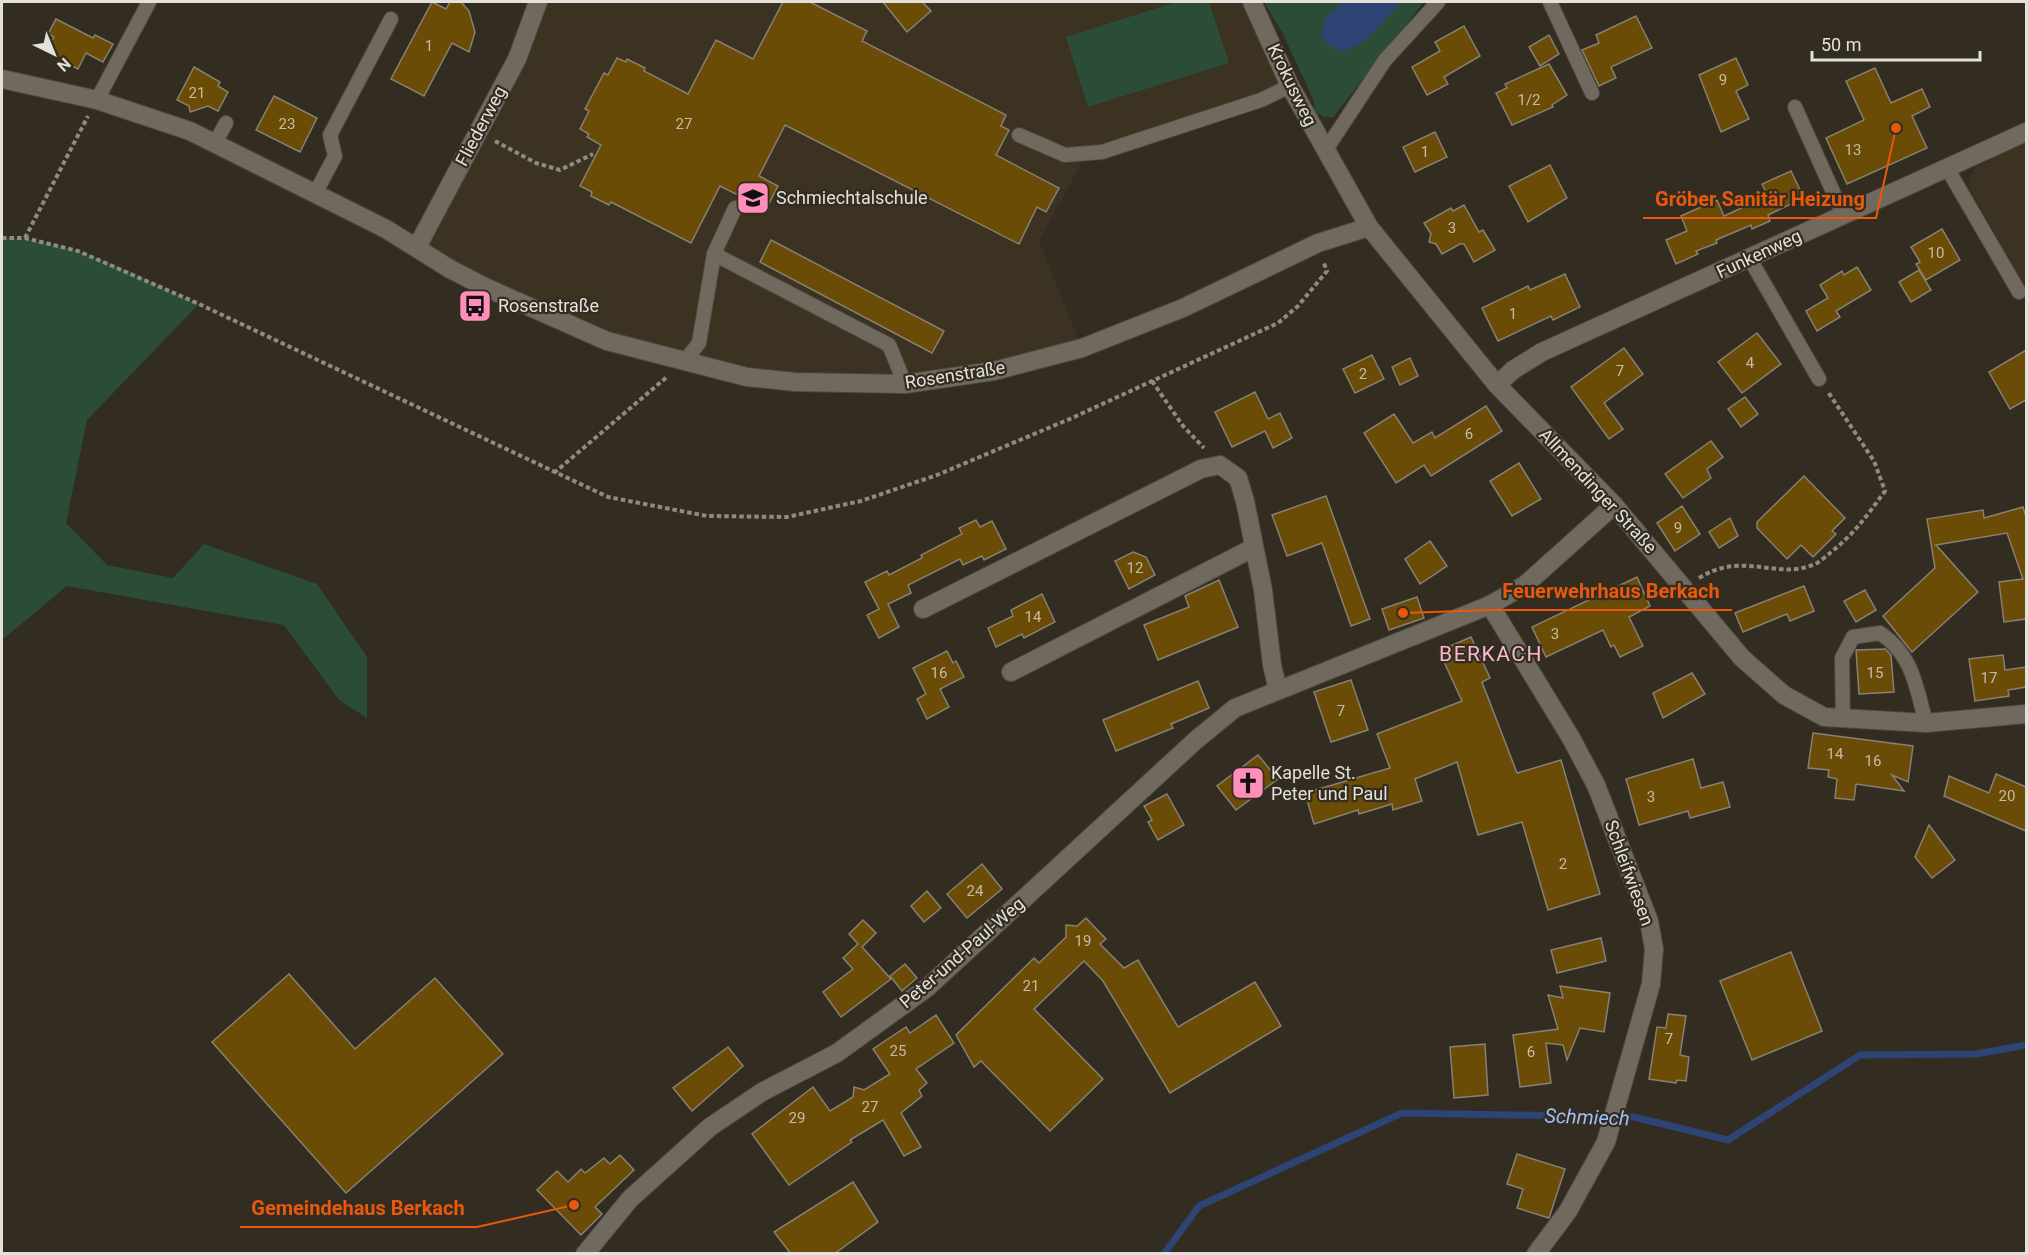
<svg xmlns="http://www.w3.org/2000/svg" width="2028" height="1255" font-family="Roboto,sans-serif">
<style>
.built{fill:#3b3221}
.green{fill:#2b4d37}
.water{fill:#2d4474}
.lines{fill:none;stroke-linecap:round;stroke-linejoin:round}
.stream{stroke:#2d4474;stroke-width:7}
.building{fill:#6a4c06;stroke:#878073;stroke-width:1.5}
.service-casing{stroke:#4e4940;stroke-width:16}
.minor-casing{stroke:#4e4940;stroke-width:20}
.path{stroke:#908b82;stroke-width:4;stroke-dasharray:4.5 3;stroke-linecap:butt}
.service{stroke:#706a5e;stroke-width:14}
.minor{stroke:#706a5e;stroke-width:18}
.labels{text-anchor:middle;stroke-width:4.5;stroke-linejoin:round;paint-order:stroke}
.number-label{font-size:15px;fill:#c6bba5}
.street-label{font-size:18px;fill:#e4e0da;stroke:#322c21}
.poi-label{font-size:18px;fill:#e4e0da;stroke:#322c21;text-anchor:start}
.water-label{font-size:20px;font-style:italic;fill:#a0bffc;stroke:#322c21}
.quarter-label{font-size:21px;letter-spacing:1.5px;fill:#fab9d0;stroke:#322c21}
.leader{fill:none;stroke:#e8590c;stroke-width:2}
.callout-dot{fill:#e8590c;stroke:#322c21;stroke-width:2}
.callout-label{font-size:20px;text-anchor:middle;font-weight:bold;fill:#e8590c;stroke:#322c21;stroke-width:4.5;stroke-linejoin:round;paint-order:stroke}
</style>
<rect width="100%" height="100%" fill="#322c21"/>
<!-- built -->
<g class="built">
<path d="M538,2H1252L1290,86L1086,155L1039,241L1082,348L994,371L795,382L607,341L417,247Z"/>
<path d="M2026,143V290L1968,185L1976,166Z"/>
</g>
<!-- green -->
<g class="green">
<path d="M1176,2H1209L1229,63L1088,107L1066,37Z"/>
<path d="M1264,2H1424L1333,117H1324L1315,111L1313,99L1282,32Z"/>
<path d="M2,238C72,238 136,276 199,304L87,420L66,523L107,565L173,578L204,544L317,584L367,657V718L339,700L284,625L67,586L2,640Z"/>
</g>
<!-- water -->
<path class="water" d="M1344,2H1401C1381,22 1345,77 1321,34L1327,16Z"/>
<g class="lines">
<!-- stream -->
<path class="stream" d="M1164,1254L1199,1206L1402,1113L1634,1117L1728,1140L1860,1055L1976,1054L2026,1045"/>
</g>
<!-- building -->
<g class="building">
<path d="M432,2L446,9L450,2H461L469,11L475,32L469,52L452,43L424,96L391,79Z"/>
<path d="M783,2H810L867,31L862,41L1006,115L1001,126L1009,130L996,155L1059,188L1046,212L1037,207L1019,244L785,125L759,176L778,186L766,209L720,186L691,243L611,202L609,205L591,196L592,192L580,186L601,145L587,137L589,134L580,129L589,111L585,109L604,73L608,75L617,58L626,62L627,59L645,68L644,71L688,94L716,40L753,59Z"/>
<path d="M883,2H922L931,11L907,32Z"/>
<path d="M1636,16L1652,48L1611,67L1616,78L1599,86L1582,50L1599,43L1596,35Z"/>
<path d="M56,19L93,38L95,35L113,44L103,62L86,53L78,69L46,53L54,37L48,34Z"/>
<path d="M1464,26L1480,56L1444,77L1448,84L1427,95L1412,67L1440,51L1435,42Z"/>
<path d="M1549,35L1559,54L1540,66L1529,47Z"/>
<path d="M1736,58L1748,85L1736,91L1749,119L1721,132L1699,75Z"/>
<path d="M1549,64L1567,95L1552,105L1553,107L1512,125L1496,93L1507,88L1505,84Z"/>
<path d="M194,67L220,82L218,86L228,92L218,111L208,106L190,112L189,106L177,100Z"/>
<path d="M1875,68L1891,103L1922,89L1930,107L1912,116L1927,148L1847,184L1826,138L1864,120L1846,81Z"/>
<path d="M274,96L317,118L300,152L256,130Z"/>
<path d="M1435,132L1447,157L1415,172L1403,147Z"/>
<path d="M1550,165L1567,198L1528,222L1509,186Z"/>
<path d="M1791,171L1804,198L1768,215L1770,221L1752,229L1751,225L1716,240L1717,243L1696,251L1698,254L1676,264L1666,240L1687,231L1681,216L1717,200L1724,216L1768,196L1762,184Z"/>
<path d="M1464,205L1479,232L1483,230L1495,250L1474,262L1464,244H1460L1442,254L1436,244L1429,242L1431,234L1424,223L1451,208L1453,211Z"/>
<path d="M1942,229L1960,260L1926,280L1916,264L1920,262L1911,247Z"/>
<path d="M771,240L944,331L932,353L760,262Z"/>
<path d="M1857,267L1871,290L1836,311L1840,317L1817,331L1806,311L1828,298L1820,285L1842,271L1844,275Z"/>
<path d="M1919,270L1931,290L1911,302L1899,282Z"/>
<path d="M1565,274L1580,307L1553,320L1551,316L1498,341L1482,308L1528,286L1530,290Z"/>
<path d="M1757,333L1781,364L1742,393L1718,362Z"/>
<path d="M1624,348L1643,374L1604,403L1623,429L1609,439L1571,387Z"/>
<path d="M2026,350V400L2010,409L1989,372Z"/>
<path d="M1372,355L1384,379L1355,393L1343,369Z"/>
<path d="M1410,358L1418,376L1400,385L1392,367Z"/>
<path d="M1255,392L1268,419L1280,413L1292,438L1273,448L1265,431L1232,447L1215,412Z"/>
<path d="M1745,397L1758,414L1741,427L1728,409Z"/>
<path d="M1486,406L1502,431L1431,476L1424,465L1396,483L1364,433L1394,414L1413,443L1432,432L1435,438Z"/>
<path d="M1711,441L1723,457L1707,469L1711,478L1683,498L1665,474Z"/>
<path d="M1519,463L1541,499L1512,516L1490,481Z"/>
<path d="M1804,476L1845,518L1832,531L1836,534L1813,557L1801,545L1787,559L1757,528V522Z"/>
<path d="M1326,496L1370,619L1351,626L1322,543L1287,556L1272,515Z"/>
<path d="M1682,506L1700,534L1675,551L1657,523Z"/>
<path d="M2023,507L2026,517V619L2004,622L1999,582L2023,579L2007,533L1936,545L1978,592L1912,652L1883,616L1935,568L1927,519L1983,510L1984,518Z"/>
<path d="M1730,518L1738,536L1719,548L1709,532Z"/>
<path d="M976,520L980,527L992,521L1006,549L984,560L982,556L963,565L960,559L908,585L911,593L888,604L899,627L879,638L867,615L879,609L865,582L887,571L889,575L922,558L921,555L962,534L959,528Z"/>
<path d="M1430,541L1447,566L1420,584L1405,559Z"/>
<path d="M1133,552L1146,557L1155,575L1129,589L1115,561Z"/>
<path d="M1637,577L1650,606L1629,617L1643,646L1620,657L1614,645L1611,647L1603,630L1546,657L1532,627Z"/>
<path d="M1219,580L1238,627L1158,660L1144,625L1189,607L1185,596Z"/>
<path d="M1804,586L1814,611L1790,621L1787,614L1743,632L1735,613Z"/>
<path d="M1865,590L1876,610L1856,622L1844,601Z"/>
<path d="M1042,594L1055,622L1024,638L1022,634L996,647L988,628L1013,616L1011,610Z"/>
<path d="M1417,597L1424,618L1389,630L1382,609Z"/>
<path d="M1471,637L1490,678L1482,682L1517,773L1561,760L1600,894L1548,910L1522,822L1478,835L1457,762L1415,779L1422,801L1393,810L1392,804L1359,814L1358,810L1314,824L1305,793L1390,768L1377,734L1462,701L1439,651Z"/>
<path d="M1885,649L1891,655L1894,692L1859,694L1856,650Z"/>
<path d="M947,651L953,663L956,661L964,677L940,689L949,707L927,719L917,699L926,694L913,668Z"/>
<path d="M2003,655L2005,670L2026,667V687L2008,690L2009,696L1975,701L1969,659Z"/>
<path d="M1692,673L1705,694L1663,718L1653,693Z"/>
<path d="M1351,680L1368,730L1331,742L1314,692Z"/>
<path d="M1198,681L1209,708L1171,724L1173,728L1116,751L1103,720Z"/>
<path d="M1813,733L1913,746L1908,782L1892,775L1904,791L1856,784L1854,800L1835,798L1837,779L1828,777L1829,770L1808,768Z"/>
<path d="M1258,755L1278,779L1236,810L1217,786Z"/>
<path d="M1693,759L1701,788L1723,782L1730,807L1690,818L1688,811L1639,825L1626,779Z"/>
<path d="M1996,774L2026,787V831L1944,796L1949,776L1989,793Z"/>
<path d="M1167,794L1184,825L1158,840L1148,822L1152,820L1144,806Z"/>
<path d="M1929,825L1955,860L1932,878L1915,857Z"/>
<path d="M982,864L1002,889L967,918L947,894Z"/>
<path d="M927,891L941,908L924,922L911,906Z"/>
<path d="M1086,918L1106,939L1100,944L1124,968L1138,960L1178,1027L1255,982L1281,1026L1170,1093L1103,981L1084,961L1034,1009L1103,1079L1050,1131L981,1061L974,1067L956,1035L1034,958L1039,963L1066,937V925L1077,926Z"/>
<path d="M863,920L876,933L862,947L891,979L841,1017L823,992L853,969L843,958L858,944L849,934Z"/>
<path d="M1601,938L1606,961L1557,973L1551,950Z"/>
<path d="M1791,952L1822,1031L1752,1060L1720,981Z"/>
<path d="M905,964L917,978L902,991L890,976Z"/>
<path d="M289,974L355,1049L435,978L503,1054L346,1193L212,1042Z"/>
<path d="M1560,986L1610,993L1604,1032L1580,1028L1567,1060L1563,1045L1546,1043L1551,1083L1520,1087L1513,1035L1558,1029L1548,995L1563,998Z"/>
<path d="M1668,1014L1686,1016L1680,1055L1689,1057L1686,1081L1677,1080L1676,1083L1649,1079L1657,1027L1666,1028Z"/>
<path d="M936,1015L954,1043L916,1069L927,1083L919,1090L922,1096L901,1113L921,1147L904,1156L883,1120L850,1140L852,1142L789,1185L752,1134L813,1087L830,1111L853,1097L854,1087L864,1090L890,1074L873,1049L906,1027L910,1033Z"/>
<path d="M1485,1044L1488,1095L1454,1098L1450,1047Z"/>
<path d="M728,1047L743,1066L692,1111L673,1088Z"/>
<path d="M1517,1154L1565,1169L1549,1218L1517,1208L1523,1189L1507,1184Z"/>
<path d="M620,1155L634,1170L595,1207L602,1214L581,1235L537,1190L557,1171L568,1182L581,1169L585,1173L604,1158L610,1164Z"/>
<path d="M853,1182L878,1222L834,1254H791L774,1232Z"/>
</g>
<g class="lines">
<defs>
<g id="service">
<path d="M1550,2L1592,93"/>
<path d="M97,100L149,2"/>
<path d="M1795,107L1843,214"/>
<path d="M1019,135L1065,155L1102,152L1261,100L1290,86"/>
<path d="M215,143L226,123"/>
<path d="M1325,151L1385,60L1438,2"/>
<path d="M1947,168L2019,292"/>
<path d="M316,192L335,156L330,135L391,19"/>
<path d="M714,254L889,345L905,384"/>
<path d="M1750,259L1819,379"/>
<path d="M684,362L699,343L714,254L735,208"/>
<path d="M1843,718L1842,658L1853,637L1880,633C1913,655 1916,687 1926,723"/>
</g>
<g id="minor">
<path d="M1252,2L1290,86L1369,227L1497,385L1614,505L1742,658L1784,695L1824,717L1926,723L2026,714"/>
<path d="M2,79L97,100L190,131L386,229L450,269L487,288L607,341L747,377L795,382L905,384L994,371L1082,348L1183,308L1318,243L1369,227"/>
<path d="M417,247L517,59L538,2"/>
<path d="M1497,385L1513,370L1542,352L2026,132"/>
<path d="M1490,605L1571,738L1596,785L1649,921L1654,949L1651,984L1606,1142L1568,1211L1536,1254"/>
<path d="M923,609L1201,469L1220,465L1238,478L1245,501L1263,590L1272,665L1278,690"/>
<path d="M1011,672L1253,548"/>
<path d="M585,1254L630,1199L710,1127L762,1092L837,1053L928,987L1196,740L1235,708L1490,605L1525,585L1614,505"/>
</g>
</defs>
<!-- service casing -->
<use href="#service" class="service-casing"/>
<!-- minor casing -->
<use href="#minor" class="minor-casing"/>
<!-- path -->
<g class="path">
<path d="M495,141L536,163L560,170L593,154"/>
<path d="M2,238H25L78,251L199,304L608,497L707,516L787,517L861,501L937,475L1072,418L1278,323L1298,306L1327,271L1323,261"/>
<path d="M25,238L88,116"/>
<path d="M1152,381L1183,426L1204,448"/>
<path d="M554,473L668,376"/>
<path d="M1699,578C1744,550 1777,581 1815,564C1820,562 1826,556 1830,553C1855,533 1866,517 1885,491L1874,461L1828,392"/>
</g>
<!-- service -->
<use href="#service" class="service"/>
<!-- minor -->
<use href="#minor" class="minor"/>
</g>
<!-- icons -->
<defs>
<symbol id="school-square" viewBox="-11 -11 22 22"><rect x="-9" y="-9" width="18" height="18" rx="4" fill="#ff8ebb" stroke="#322c21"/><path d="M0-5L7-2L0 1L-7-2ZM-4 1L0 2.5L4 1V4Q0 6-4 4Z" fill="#111"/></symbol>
<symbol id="bus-square" viewBox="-11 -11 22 22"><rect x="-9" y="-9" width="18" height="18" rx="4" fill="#ff8ebb" stroke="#322c21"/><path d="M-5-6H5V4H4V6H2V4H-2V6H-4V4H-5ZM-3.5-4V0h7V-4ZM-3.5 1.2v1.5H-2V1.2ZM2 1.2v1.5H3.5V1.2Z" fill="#111"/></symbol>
<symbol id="church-square" viewBox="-11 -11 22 22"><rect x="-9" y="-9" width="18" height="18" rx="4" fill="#ff8ebb" stroke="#322c21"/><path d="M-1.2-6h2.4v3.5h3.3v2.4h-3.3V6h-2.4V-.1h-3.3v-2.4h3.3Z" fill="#111"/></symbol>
</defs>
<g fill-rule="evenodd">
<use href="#school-square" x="734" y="179" width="38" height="38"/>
<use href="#bus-square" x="456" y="287" width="38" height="38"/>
<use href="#church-square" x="1229" y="764" width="38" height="38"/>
</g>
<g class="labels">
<!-- number labels -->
<g class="number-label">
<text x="429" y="51">1</text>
<text x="1723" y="85">9</text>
<text x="197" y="98">21</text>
<text x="1529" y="105">1/2</text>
<text x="287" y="129">23</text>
<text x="684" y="129">27</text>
<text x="1853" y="155">13</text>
<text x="1425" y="157">1</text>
<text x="1452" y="233">3</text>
<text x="1936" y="258">10</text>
<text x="1513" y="319">1</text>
<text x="1750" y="368">4</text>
<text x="1620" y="376">7</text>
<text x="1363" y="379">2</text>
<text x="1469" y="439">6</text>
<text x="1678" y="533">9</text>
<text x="1135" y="573">12</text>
<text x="1033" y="622">14</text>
<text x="1555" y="639">3</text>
<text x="939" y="678">16</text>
<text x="1875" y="678">15</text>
<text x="1989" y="683">17</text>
<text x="1341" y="716">7</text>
<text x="1835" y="759">14</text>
<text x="1873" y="766">16</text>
<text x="2007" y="801">20</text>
<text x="1651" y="802">3</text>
<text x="1563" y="869">2</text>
<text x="975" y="896">24</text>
<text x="1083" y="946">19</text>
<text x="1031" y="991">21</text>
<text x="1669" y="1044">7</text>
<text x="898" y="1056">25</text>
<text x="1531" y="1057">6</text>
<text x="870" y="1112">27</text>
<text x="797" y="1123">29</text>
</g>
<!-- street labels -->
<g class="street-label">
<text transform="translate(1292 85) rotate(64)" y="6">Krokusweg</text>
<text transform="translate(481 126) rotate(-62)" y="6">Fliederweg</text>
<text transform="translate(1759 254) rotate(-25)" y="6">Funkenweg</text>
<text transform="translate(955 375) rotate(-9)" y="6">Rosenstraße</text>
<text transform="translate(1598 491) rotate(47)" y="6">Allmendinger Straße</text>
<text transform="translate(1629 873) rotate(70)" y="6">Schleifwiesen</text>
<text transform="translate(962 953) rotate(-41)" y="6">Peter-und-Paul-Weg</text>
</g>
<!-- poi labels -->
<g class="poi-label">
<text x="776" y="204">Schmiechtalschule</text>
<text x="498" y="312">Rosenstraße</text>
<text x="1271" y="779">Kapelle St.<tspan x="1271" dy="21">Peter und Paul</tspan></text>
</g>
<!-- water labels -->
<g class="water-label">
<text transform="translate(1587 1117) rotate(2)" y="7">Schmiech</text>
</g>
<!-- quarter labels -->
<g class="quarter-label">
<text x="1491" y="661">BERKACH</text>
</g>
</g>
<!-- callouts -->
<path class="leader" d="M1896 128L1876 218H1643M1403 613L1491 610H1732M574 1205L477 1227H240"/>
<g class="callout-dot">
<circle cx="1896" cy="128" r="6"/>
<circle cx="1403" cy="613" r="6"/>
<circle cx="574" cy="1205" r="6"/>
</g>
<g class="callout-label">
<text x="1760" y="206">Gröber Sanitär Heizung</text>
<text x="1611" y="598">Feuerwehrhaus Berkach</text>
<text x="358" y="1215">Gemeindehaus Berkach</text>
</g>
<!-- border -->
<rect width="2028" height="1255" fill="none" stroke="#e4e0da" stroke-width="6"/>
<!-- north arrow -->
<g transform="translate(54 54) rotate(137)" stroke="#322c21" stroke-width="4.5" paint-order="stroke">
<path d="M0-4.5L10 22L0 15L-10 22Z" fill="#e4e0da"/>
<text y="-9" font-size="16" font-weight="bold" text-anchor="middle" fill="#e4e0da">N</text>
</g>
<!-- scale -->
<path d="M1812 51v9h168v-9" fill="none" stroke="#e4e0da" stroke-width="3"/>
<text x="1821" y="51" font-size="18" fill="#e4e0da" stroke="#322c21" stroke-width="4.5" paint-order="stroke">50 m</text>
</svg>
